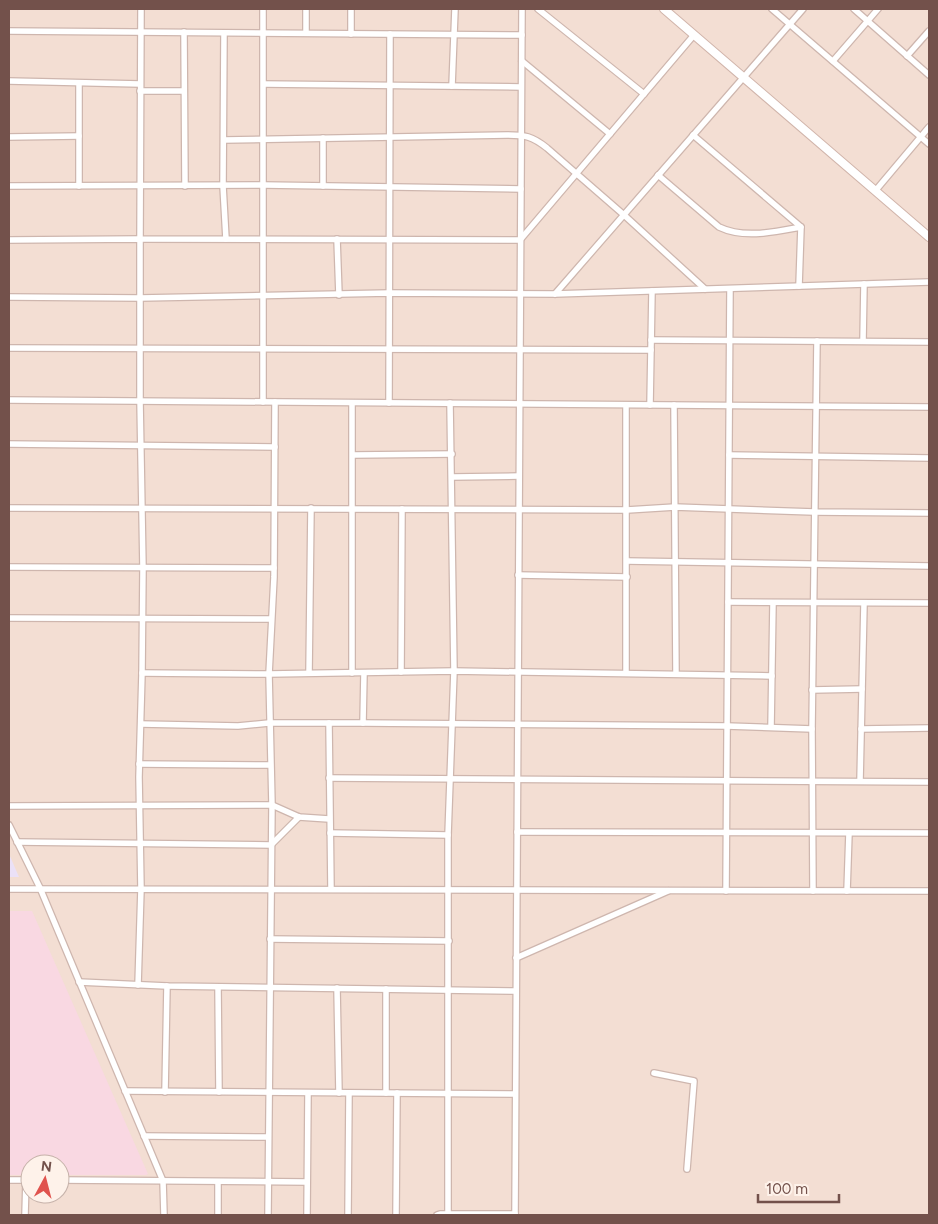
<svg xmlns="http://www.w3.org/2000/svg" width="938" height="1224" font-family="Figtree,sans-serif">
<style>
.residential{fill:#f3ded3;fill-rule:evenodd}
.education{fill:#ebe1f7}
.medical{fill:#f9d8e2}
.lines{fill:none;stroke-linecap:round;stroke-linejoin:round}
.minor-casing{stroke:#ceb6ae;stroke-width:8}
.secondary-casing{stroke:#d1b5ab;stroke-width:10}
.minor{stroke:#fff;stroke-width:5.5}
.secondary{stroke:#fff;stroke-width:8}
</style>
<rect width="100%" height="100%" fill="#fbeee4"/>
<!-- residential -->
<path class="residential" d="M9,9H929V1215H9ZM30,1164H60V1194H30Z"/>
<!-- education -->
<path class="education" d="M9,854L19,877H9Z"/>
<!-- medical -->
<path class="medical" d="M9,911H32L148,1174L146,1175H60V1164H30V1175H9Z"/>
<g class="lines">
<defs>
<g id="minor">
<path d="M141,9L140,239L520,240L694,35"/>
<path d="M263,9V402"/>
<path d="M538,9L644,94"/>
<path d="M772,9L929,144"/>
<path d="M854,9L929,75"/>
<path d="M9,31L522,35"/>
<path d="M184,32L185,186"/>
<path d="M224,33L223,186L226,239"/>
<path d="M306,33V9"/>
<path d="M351,34V9"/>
<path d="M907,56L929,31"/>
<path d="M522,61L610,134"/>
<path d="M833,61L878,9"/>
<path d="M9,81L140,84"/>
<path d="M264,84L521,87"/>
<path d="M452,86L455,9"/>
<path d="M140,91H184"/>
<path d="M693,135L801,227L799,286"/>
<path d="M9,137L79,136"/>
<path d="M323,138V186"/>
<path d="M224,140L507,135C525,135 532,136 547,148L624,215L705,289"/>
<path d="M658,175L719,227C744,239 774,232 801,227"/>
<path d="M9,186L264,185L521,189"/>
<path d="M79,186V83"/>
<path d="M876,190L929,127"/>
<path d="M337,239L339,295"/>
<path d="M9,240L140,239V401L143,568L142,673L139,777L141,889L138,985"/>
<path d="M555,294L803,9"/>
<path d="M9,297L140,298L389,293L555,294L929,282"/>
<path d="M651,340L929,342"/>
<path d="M863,341L864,284"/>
<path d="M9,348L651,350"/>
<path d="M9,400L929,407"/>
<path d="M352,403V673"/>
<path d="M389,403L390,34"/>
<path d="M626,405V673"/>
<path d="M650,405L652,291"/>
<path d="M674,405L676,674"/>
<path d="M9,444L275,447"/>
<path d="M353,455L452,454"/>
<path d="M729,455L929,458"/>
<path d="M452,477L519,476"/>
<path d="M9,508L627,510L675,507L814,512L929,513"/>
<path d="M627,561L929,566"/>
<path d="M9,567L274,568"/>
<path d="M518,575L627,577"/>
<path d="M728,602L929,603"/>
<path d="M9,618L271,619"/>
<path d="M401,672L402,509"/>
<path d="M142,673L269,674L454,671L772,676"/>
<path d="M309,673L311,508"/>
<path d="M812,690L862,689"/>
<path d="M329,723L331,889"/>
<path d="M363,723L364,673"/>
<path d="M141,724L238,726L269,723H363L727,726L812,729"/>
<path d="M771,727L773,603"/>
<path d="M861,729L929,728"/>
<path d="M139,764L270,765"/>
<path d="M329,778L929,782"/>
<path d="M860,781L864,604"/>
<path d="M9,806L272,805L299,817L329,819"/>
<path d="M9,825L40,888L163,1181L164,1215"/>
<path d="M517,832L929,833"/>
<path d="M330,833L448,835"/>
<path d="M17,842L271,845L299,817"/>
<path d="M9,889L929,891"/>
<path d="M726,891L730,289"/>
<path d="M813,891L812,729L817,341"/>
<path d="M847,891L849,833"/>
<path d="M270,939L449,941"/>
<path d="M516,958L668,891"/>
<path d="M79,982L167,986L516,991"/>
<path d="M218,987L219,1092"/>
<path d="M337,988L339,1093"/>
<path d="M386,989V1093"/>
<path d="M654,1073L694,1081L687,1169"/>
<path d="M125,1091L515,1094"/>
<path d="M165,1092L167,986"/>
<path d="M144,1136L268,1137"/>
<path d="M9,1180H30"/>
<path d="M60,1180L307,1182"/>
<path d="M25,1215L26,1180"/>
<path d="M218,1215V1182"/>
<path d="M268,1215L272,805L269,674L274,577L275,402"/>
<path d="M307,1215L308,1093"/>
<path d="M348,1215L349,1093"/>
<path d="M396,1215L397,1093"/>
<path d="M437,1215L440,1214H515"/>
<path d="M448,1215V835L454,671L450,403"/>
<path d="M515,1215L522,9"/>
</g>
<path id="secondary" d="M664,9L929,237"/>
</defs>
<!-- minor casing -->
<use href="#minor" class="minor-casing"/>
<!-- secondary casing -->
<use href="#secondary" class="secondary-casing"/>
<!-- minor -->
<use href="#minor" class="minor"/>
<!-- secondary -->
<use href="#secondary" class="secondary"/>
</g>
<!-- border -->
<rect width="938" height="1224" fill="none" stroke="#73514b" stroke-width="20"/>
<!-- north arrow -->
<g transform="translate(45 1179) rotate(7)"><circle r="24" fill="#fef2ea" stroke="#c6b2aa"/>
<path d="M0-4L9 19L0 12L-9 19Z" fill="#e0534e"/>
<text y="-8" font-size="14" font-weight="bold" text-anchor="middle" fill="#73514b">N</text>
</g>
<!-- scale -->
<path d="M758 1194v8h81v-8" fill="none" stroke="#73514b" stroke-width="2.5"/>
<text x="766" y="1194" font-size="15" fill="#73514b" stroke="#fef2ea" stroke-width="4" paint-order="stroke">100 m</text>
</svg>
